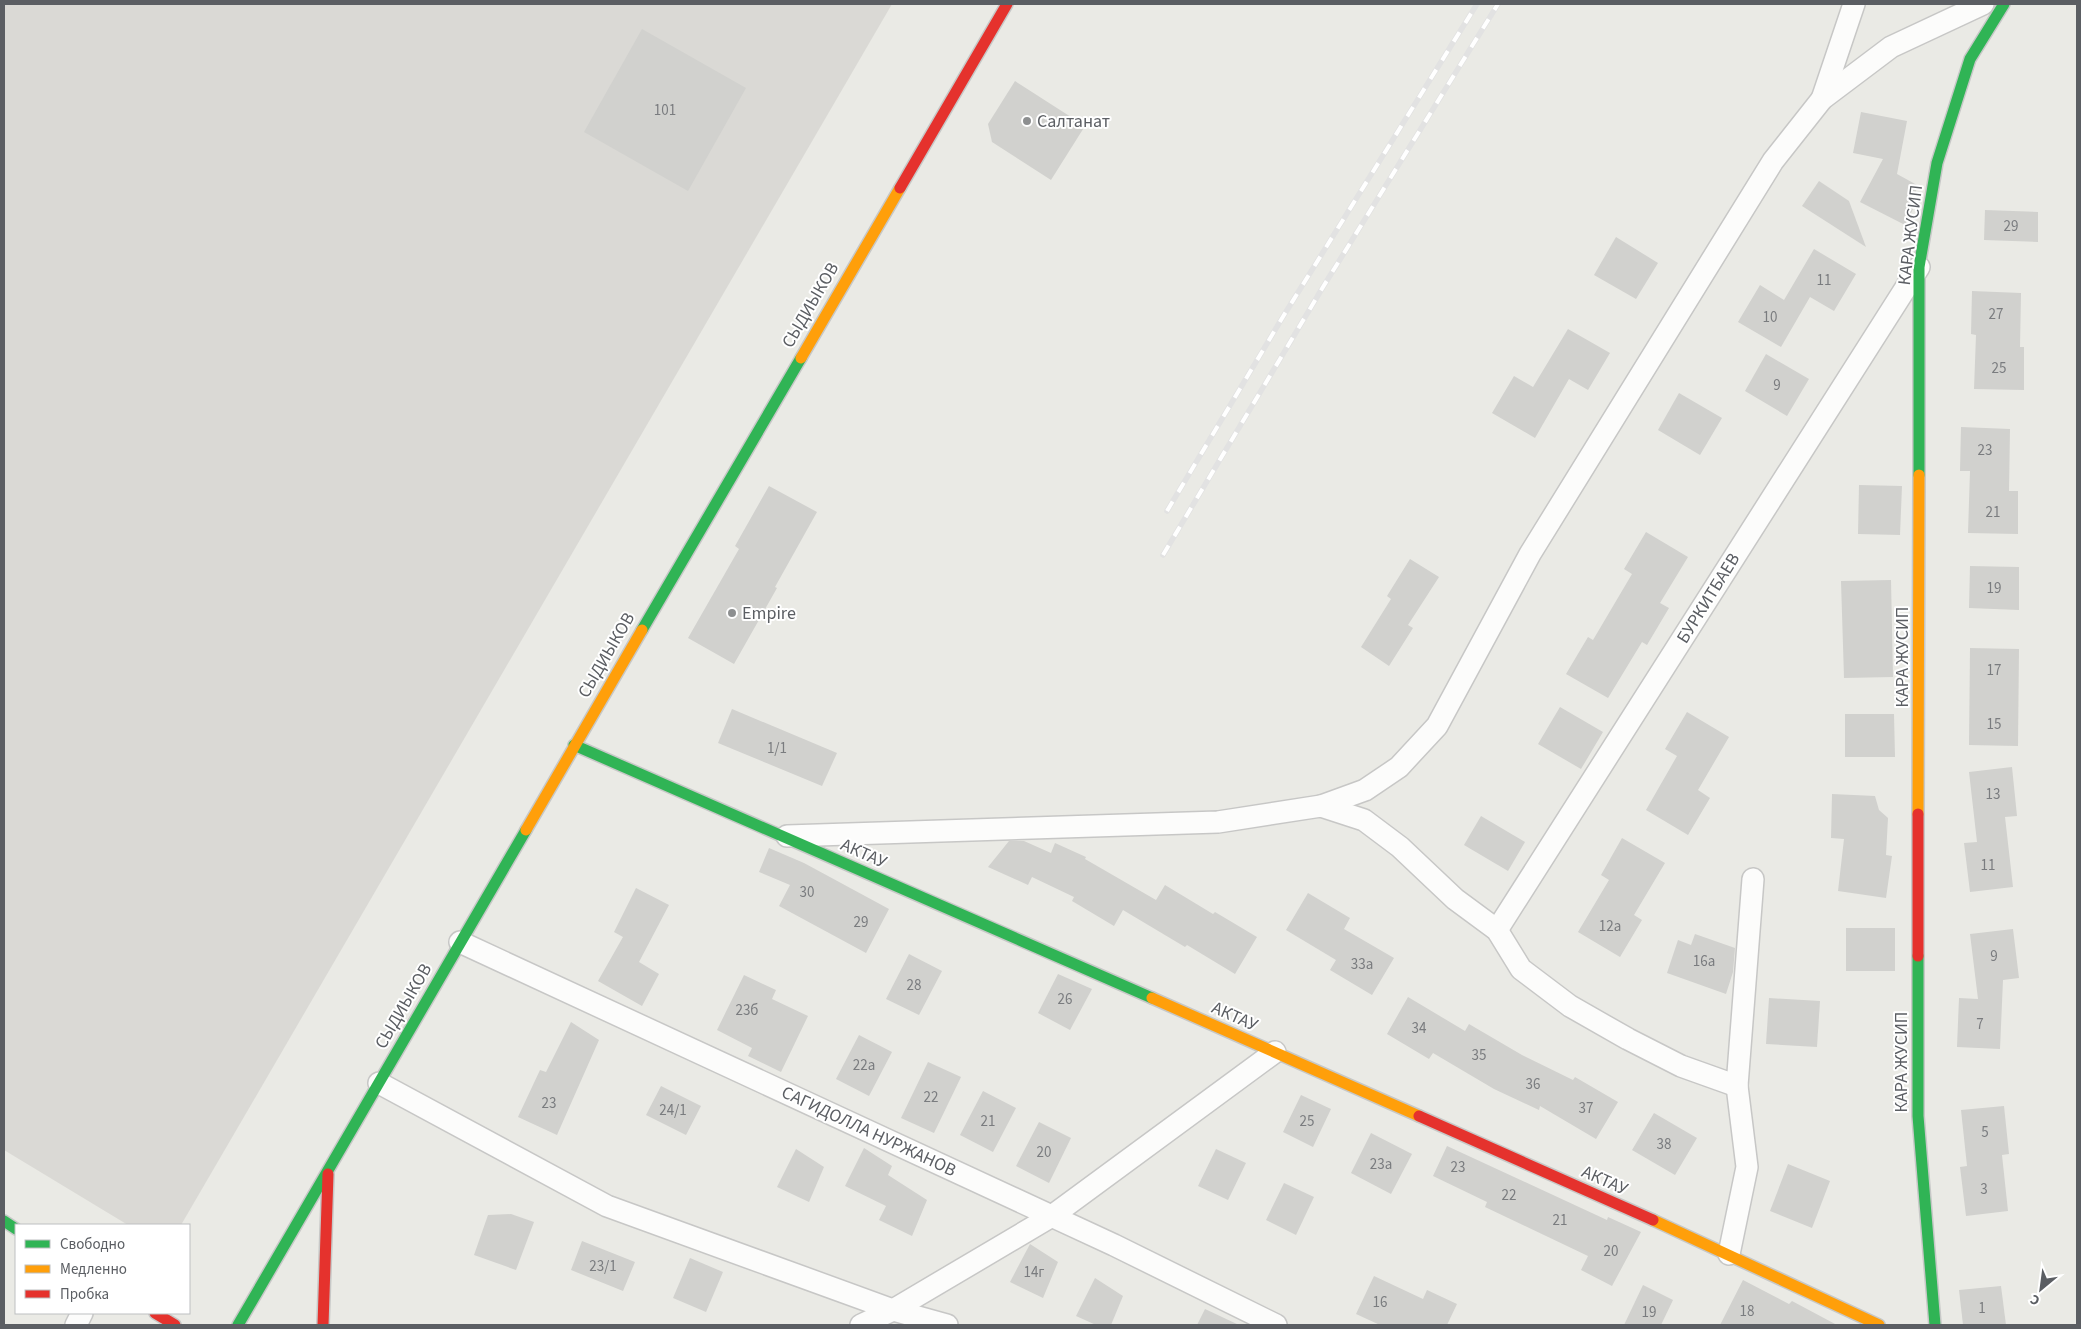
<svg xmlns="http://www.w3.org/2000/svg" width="2081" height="1329" font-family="'Source Sans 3',sans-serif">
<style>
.industrial{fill:#dad9d5}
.building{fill:#d1d1ce}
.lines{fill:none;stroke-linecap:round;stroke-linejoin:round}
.street-casing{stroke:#c7c7c6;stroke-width:24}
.fast-casing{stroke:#c7c8c7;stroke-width:14}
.slow-casing{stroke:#c7c8c7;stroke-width:14}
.jam-casing{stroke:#c7c8c7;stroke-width:14}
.street{stroke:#fcfcfb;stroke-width:21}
.fast{stroke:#30b455;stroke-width:11}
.slow{stroke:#ff9f0a;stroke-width:11}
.jam{stroke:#e5322d;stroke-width:11}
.rail-casing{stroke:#e2e2e2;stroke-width:5.5}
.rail{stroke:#fff;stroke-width:4;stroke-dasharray:11;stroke-linecap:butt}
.poi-dot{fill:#8d8f90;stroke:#fff;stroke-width:2}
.labels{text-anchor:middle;stroke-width:4;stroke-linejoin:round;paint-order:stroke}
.number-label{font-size:15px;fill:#7a7c7f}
.poi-label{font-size:18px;fill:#5b5e63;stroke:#fff;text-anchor:start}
.street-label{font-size:18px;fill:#5b5e63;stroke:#fff}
</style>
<rect width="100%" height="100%" fill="#eaeae5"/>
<!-- industrial -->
<path class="industrial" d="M4,4H892L181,1225H128L4,1150Z"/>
<!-- building -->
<g class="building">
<path d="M642,29L746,88L688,191L584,132Z"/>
<path d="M1015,81L1085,126L1051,180L992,142L988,124Z"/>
<path d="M1861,112L1907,121L1897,174L1917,185L1913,209L1905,225L1860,202L1883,159L1853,153Z"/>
<path d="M1819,181L1849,201L1866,247L1802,206Z"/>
<path d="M1985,210L2038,212V242L1984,240Z"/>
<path d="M1616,237L1658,263L1636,299L1594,275Z"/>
<path d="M1814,249L1856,274L1834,311L1810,297L1781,347L1738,322L1760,285L1784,300Z"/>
<path d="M1972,291L2021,293L2020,347H2024V390L1974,389L1976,335L1971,334Z"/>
<path d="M1568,329L1610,353L1588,390L1569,379L1535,438L1492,413L1514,376L1533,387Z"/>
<path d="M1766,354L1809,379L1787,416L1745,391Z"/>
<path d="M1679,393L1722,418L1700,455L1658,430Z"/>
<path d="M1961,427L2010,429L2009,491H2018V534L1968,533L1970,471H1960Z"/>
<path d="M1859,485L1902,486L1900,535L1858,534Z"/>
<path d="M769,486L817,512L775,587L777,588L734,664L688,638L739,549L735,546Z"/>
<path d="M1646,532L1688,557L1660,603L1669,608L1647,645L1642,642L1608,698L1566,674L1588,637L1593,640L1632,574L1624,569Z"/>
<path d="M1410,559L1439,577L1408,625L1413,628L1389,666L1361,647L1391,599L1387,596Z"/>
<path d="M1970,566L2019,567V610L1969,608Z"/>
<path d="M1891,580L1893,677L1844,678L1841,581Z"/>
<path d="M1970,648L2019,649L2018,746L1969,745Z"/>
<path d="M1560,707L1603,732L1581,769L1538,744Z"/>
<path d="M732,709L837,753L822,786L718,743Z"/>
<path d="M1687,712L1729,737L1698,790L1710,798L1688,835L1646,810L1677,756L1665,749Z"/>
<path d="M1845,714H1894L1895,757H1845Z"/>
<path d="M2012,767L2017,816L2005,817L2013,887L1970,892L1964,843L1977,842L1969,772Z"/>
<path d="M1832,794L1875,796L1879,810L1888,818L1886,855L1892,856L1886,898L1838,891L1844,839L1831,838Z"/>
<path d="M1481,816L1525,842L1508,871L1464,845Z"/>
<path d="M1622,838L1665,863L1634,915L1642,920L1620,957L1578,932L1609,880L1601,875Z"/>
<path d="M1009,841H1024L1051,853L1055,843L1086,857L1085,859L1156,900L1165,885L1213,914L1215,912L1257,937L1235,974L1187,945L1185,947L1123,910L1114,926L1072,901L1074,897L1032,877L1028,885L988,867Z"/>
<path d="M769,848L804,863L889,909L866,953L779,906L790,885L759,872Z"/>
<path d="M636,888L669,905L639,962L659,974L642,1006L598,981L623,937L614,932Z"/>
<path d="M1308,893L1350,918L1344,929L1394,958L1372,995L1330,970L1336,960L1286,930Z"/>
<rect x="1846" y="928" width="49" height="43"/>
<path d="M2013,929L2019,978L2003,980L2000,1049L1957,1047L1959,998L1978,999L1970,934Z"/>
<path d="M1695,934L1735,948L1733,972L1726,994L1667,973L1678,940L1691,945Z"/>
<path d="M909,954L942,971L919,1015L886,999Z"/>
<path d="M1058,974L1092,989L1070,1030L1038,1013Z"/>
<path d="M744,975L776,990L772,999L808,1016L781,1072L748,1056L752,1048L717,1030Z"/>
<path d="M1408,997L1465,1031L1469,1024L1522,1055L1573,1080L1575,1077L1618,1102L1596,1139L1540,1106L1539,1110L1494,1089L1433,1053L1429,1059L1387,1034Z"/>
<path d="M1769,998L1820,1001L1817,1047L1766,1044Z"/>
<path d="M571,1022L599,1040L557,1135L518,1117L540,1070L546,1072Z"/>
<path d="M859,1035L892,1052L869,1096L836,1079Z"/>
<path d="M928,1062L961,1077L934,1133L901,1118Z"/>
<path d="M661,1086L701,1106L686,1135L646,1115Z"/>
<path d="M983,1091L1016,1108L993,1152L960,1135Z"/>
<path d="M1301,1095L1331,1109L1313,1147L1283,1132Z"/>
<path d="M2004,1106L2009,1154L2002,1155L2008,1211L1966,1216L1960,1167L1967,1166L1961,1110Z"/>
<path d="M1654,1113L1697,1138L1675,1175L1632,1150Z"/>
<path d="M1039,1122L1071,1138L1049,1183L1016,1166Z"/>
<path d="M1371,1133L1412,1154L1391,1194L1351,1173Z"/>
<path d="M1447,1146L1607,1220L1608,1217L1641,1232L1612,1286L1581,1270L1588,1256L1485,1207L1487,1202L1433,1176Z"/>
<path d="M864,1148L892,1166L888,1175L927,1200L912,1236L879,1220L886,1206L845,1186Z"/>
<path d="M796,1149L824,1167L809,1202L777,1187Z"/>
<path d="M1216,1149L1246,1163L1228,1200L1198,1186Z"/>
<path d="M1788,1164L1830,1181L1812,1228L1770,1211Z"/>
<path d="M1284,1183L1314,1197L1296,1235L1266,1220Z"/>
<path d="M511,1214L534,1222L516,1270L474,1255L488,1215Z"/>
<path d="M582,1241L635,1262L623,1291L571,1270Z"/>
<path d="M1030,1244L1058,1262L1043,1298L1010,1282Z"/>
<path d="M690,1258L723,1272L706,1312L673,1298Z"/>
<path d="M1374,1276L1423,1299L1427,1290L1457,1304L1447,1325H1380L1356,1314Z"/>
<path d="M1095,1278L1123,1296L1111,1325H1096L1076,1316Z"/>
<path d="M1743,1280L1789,1304L1792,1301L1837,1325H1720Z"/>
<path d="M1643,1285L1673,1300L1661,1325H1624Z"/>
<path d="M2001,1286L2006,1325H1963L1959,1290Z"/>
<path d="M1205,1309L1239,1325H1197Z"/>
</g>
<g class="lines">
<defs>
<g id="street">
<path d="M1822,99L1854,4"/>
<path d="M1321,806L1365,790L1399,767L1437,726L1530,554L1773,161L1822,99L1891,47L1983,4"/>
<path d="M787,836L1218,822L1321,806L1364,820L1400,847L1455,899L1497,930L1521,969L1570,1006L1628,1039L1681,1066L1737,1086"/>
<path d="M1497,930L1919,267"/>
<path d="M460,942L1114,1245L1276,1325"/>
<path d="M379,1083L607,1206L893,1310L947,1325"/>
<path d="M1729,1254L1747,1167L1737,1086L1753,879"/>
<path d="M76,1325L82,1313"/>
<path d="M861,1325L893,1310L1052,1216L1275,1052"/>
</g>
<g id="fast">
<path d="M1919,475V267L1937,163L1970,59L2004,4"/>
<path d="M642,630L801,358"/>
<path d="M574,745L1152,998"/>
<path d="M1918,956V1116L1935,1325"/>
<path d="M4,1221L16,1229"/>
<path d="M238,1325L526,830"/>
</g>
<g id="slow">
<path d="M801,358L900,188"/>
<path d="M1918,814L1919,475"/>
<path d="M526,830L642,630"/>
<path d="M1152,998L1419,1116"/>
<path d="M1653,1220L1879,1325"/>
</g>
<g id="jam">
<path d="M900,188L1007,4"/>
<path d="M1918,956V814"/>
<path d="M1419,1116L1653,1220"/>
<path d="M155,1313L175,1325"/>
<path d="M323,1325L328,1174"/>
</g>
</defs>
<!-- street casing -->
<use href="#street" class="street-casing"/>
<!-- fast casing -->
<use href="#fast" class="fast-casing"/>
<!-- slow casing -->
<use href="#slow" class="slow-casing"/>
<!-- jam casing -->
<use href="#jam" class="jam-casing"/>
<!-- street -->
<use href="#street" class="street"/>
<!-- fast -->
<use href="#fast" class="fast"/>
<!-- slow -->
<use href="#slow" class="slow"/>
<!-- jam -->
<use href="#jam" class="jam"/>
<defs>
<g id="rail">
<path d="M1167,511L1284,315L1477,4"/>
<path d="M1163,555L1323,287L1498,4"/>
</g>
</defs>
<!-- rail casing -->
<use href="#rail" class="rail-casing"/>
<!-- rail -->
<use href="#rail" class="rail"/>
</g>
<!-- markers -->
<g class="poi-dot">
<circle cx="1027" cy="121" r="5"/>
<circle cx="732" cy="613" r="5"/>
</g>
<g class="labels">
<!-- number labels -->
<g class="number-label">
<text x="665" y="115">101</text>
<text x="2011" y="231">29</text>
<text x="1824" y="285">11</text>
<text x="1996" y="319">27</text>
<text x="1770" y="322">10</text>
<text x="1999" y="373">25</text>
<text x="1777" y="390">9</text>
<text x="1985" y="455">23</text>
<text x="1993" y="517">21</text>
<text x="1994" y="593">19</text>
<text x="1994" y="675">17</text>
<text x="1994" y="729">15</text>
<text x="777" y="753">1/1</text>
<text x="1993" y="799">13</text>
<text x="1988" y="870">11</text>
<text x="807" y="897">30</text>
<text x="861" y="927">29</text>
<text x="1610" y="931">12а</text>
<text x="1994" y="961">9</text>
<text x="1704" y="966">16а</text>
<text x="1362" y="969">33а</text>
<text x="914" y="990">28</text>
<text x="1065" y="1004">26</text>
<text x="747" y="1015">23б</text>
<text x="1980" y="1029">7</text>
<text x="1419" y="1033">34</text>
<text x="1479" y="1060">35</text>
<text x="864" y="1070">22а</text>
<text x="1533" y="1089">36</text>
<text x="931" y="1102">22</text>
<text x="549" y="1108">23</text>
<text x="1586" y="1113">37</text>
<text x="673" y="1115">24/1</text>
<text x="988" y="1126">21</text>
<text x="1307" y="1126">25</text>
<text x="1985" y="1137">5</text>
<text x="1664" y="1149">38</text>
<text x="1044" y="1157">20</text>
<text x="1381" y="1169">23а</text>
<text x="1458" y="1172">23</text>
<text x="1984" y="1194">3</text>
<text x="1509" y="1200">22</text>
<text x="1560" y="1225">21</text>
<text x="1611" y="1256">20</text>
<text x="603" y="1271">23/1</text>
<text x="1034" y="1277">14г</text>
<text x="1380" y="1307">16</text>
<text x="1982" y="1313">1</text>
<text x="1747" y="1316">18</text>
<text x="1649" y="1317">19</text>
</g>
<!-- poi labels -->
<g class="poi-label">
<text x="1037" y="127">Салтанат</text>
<text x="742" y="619">Empire</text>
</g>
<!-- street labels -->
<g class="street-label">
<text transform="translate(1910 235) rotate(-83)" y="6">КАРА ЖУСИП</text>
<text transform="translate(810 305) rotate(-60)" y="6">СЫДИЫКОВ</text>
<text transform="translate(1708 598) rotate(-58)" y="6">БУРКИТБАЕВ</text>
<text transform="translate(606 655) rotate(-60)" y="6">СЫДИЫКОВ</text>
<text transform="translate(1902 657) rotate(-90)" y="6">КАРА ЖУСИП</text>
<text transform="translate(864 853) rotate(24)" y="6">АКТАУ</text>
<text transform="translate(403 1006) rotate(-60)" y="6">СЫДИЫКОВ</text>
<text transform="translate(1235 1016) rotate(24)" y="6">АКТАУ</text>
<text transform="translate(1901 1062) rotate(-90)" y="6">КАРА ЖУСИП</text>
<text transform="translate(869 1131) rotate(25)" y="6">САГИДОЛЛА НУРЖАНОВ</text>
<text transform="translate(1605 1180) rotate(24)" y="6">АКТАУ</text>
</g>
</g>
<!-- border -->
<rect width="2081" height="1329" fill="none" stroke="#5b5e63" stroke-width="10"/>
<!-- legend -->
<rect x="15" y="1224" width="175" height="90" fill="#ffffff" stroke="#bdbfc1"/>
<rect x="25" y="1240" width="25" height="8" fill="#30b455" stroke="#bdbfc1"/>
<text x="60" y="1249" font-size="15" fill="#5b5e63">Свободно</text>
<rect x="25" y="1265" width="25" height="8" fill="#ff9f0a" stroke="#bdbfc1"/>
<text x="60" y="1274" font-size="15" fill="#5b5e63">Медленно</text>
<rect x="25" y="1290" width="25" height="8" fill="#e5322d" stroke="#bdbfc1"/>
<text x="60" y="1299" font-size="15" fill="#5b5e63">Пробка</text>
<!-- north arrow -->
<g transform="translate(2041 1289) rotate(209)" stroke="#ffffff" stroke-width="4" paint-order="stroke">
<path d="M0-4L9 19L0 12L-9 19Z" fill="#5b5e63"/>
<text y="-8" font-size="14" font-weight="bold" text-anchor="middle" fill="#5b5e63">С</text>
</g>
</svg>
